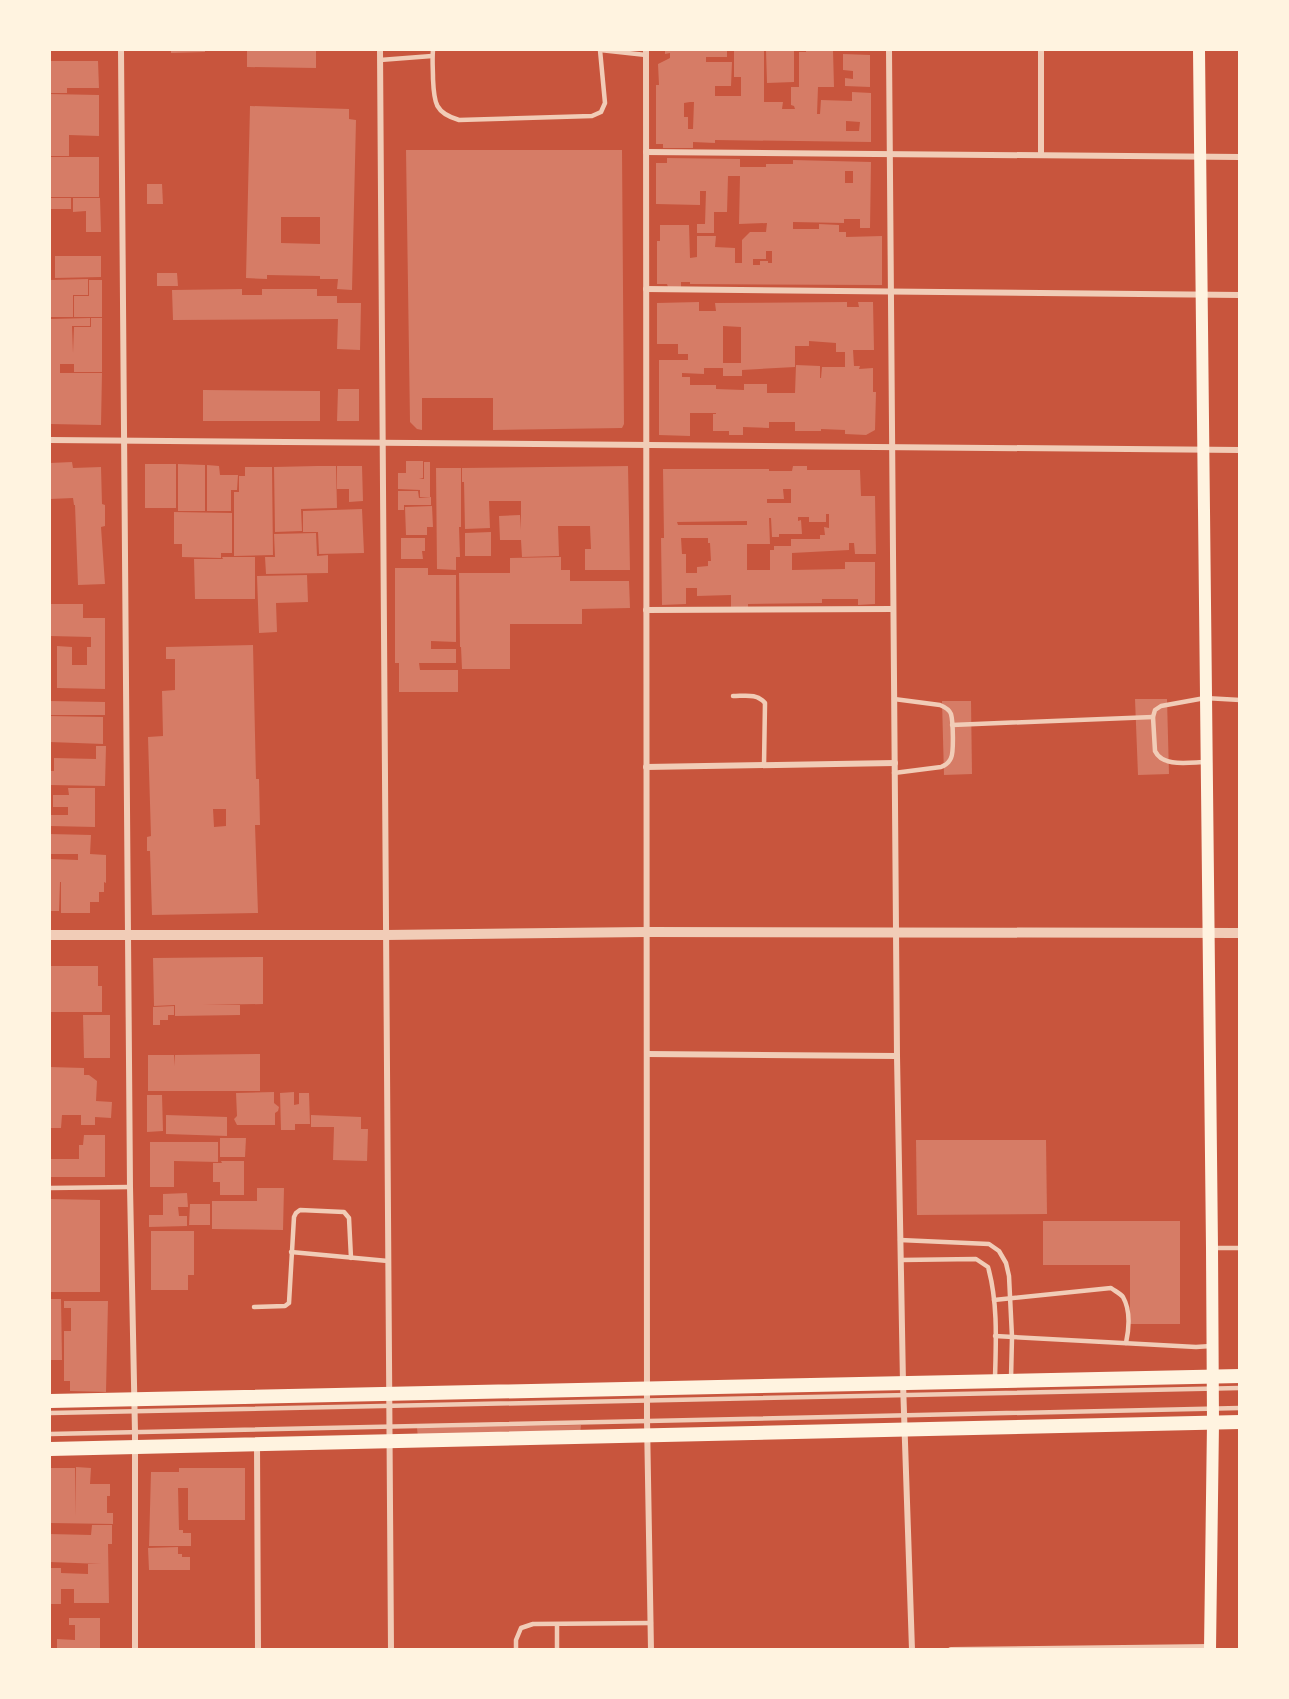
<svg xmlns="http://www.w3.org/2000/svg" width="1289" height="1699" font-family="'Space Grotesk',sans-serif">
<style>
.building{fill:#d67c66;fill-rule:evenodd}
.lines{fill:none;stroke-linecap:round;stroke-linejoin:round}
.service{stroke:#f1ccb7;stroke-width:4.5}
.minor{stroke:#f1ccb7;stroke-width:6}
.tertiary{stroke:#f1ccb7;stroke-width:10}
.secondary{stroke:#fff3e0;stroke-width:12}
.primary{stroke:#fff3e0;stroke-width:14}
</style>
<rect width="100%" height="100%" fill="#c8553d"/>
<!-- building -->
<g class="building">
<path d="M171,50H205V52L171,53Z"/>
<path d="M247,50H316V68L247,67Z"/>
<path d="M665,50H727V57H706V62H732L731,86H715V96H741V77H734V50H764V102H783L782,109H795L794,106L791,105V87H799V52H806V50H833L834,87H818L817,114H820L821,100L852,101V92L871,93V142L715,140V143L693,142V148H663V144H656V85H659L658,64L670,58V53L665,54ZM690,102H694L693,129H688V117H684V103ZM846,121L860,122L859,131H846Z"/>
<path d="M766,50H794V82L767,83Z"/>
<path d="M843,54L870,55V87L845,86V78L853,79V71L843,70Z"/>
<path d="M50,61H98L99,88H67V93H50Z"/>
<path d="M50,94L99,95V136L69,135V156H50Z"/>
<path d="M250,106L349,109V119L356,120L352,290L337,289L338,279H320V276L267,275V279L246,278ZM281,217H320V244L281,243Z"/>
<path d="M406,150H622L624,424L622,428L493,430V398H422V430L417,429L410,422Z"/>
<rect x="50" y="157" width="49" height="40"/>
<path d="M667,158L740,159V167H766V164H793V160L871,162L870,228H860V219H844V223L793,222V229H819V224L839,225V232H846V237L882,236V285L690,284V282H681V287H668L667,284H657V241H660V225H689L690,258L697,257V236H716L715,247L735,248V263H742V240L750,232H766L767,223L739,224L740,176H728L727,212H714V233H697V224H705L706,191H700V205L656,204V163H667ZM845,171H853V183H845ZM766,251H772V263H768V261H760V265H753V259H766Z"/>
<path d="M147,184H162L163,204H147Z"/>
<rect x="50" y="198" width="21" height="11"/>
<path d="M73,198H100L101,232H86V211L73,212Z"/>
<path d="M55,256H101V277L55,278Z"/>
<path d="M157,273H177L178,286H157Z"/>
<path d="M88,279V295H73V317H50V280Z"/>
<path d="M89,280H102V317H74V296H89Z"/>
<path d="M242,289V295H262V289H317V296H337V303H361L360,350L337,349L338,319L173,320L172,290Z"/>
<path d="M699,302V311H716L715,303L847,302V307H859L858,302H873L874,350H853L854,366H860L859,369L873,368V392H876L875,430L866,435L845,434V430L821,429V431H795V422H769V428L743,427V435H729V431H713V414H716V413H690V436L659,435V360H688V354H678V344H657V303ZM723,326L741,327V363H723ZM809,341L836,343V352H845V367H822L821,378H820V366L796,365L795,393H767V384H744V390L716,389V385H690V377H682V373L704,374V368H723V376H742V370L795,367V346H809Z"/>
<path d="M90,318V326H72L73,353L74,327H91V318H102V372H74V364H60V373H102L101,425L50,424V319Z"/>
<path d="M338,389H359V421H337Z"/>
<path d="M203,390L320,391V421H203Z"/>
<path d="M406,461H423V478L419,479H424V462H430V497H420V490L398,489V473H406Z"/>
<path d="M72,462L73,468L101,467L102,504L105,505V526L101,527L105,584L78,585L75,505H74L73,498L50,499V463Z"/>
<rect x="145" y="464" width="31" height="44"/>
<path d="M178,464L205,465V511H178Z"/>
<path d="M207,465L219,466L220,475H238L237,490H231V511H207Z"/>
<path d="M317,466H336L337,508L301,509L302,531L275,532L274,467Z"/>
<path d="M337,466H362L363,501L349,502V489H337Z"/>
<path d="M628,466L630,570H585V549H591L590,526H558L559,556L522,557L521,540H500L499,516L520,515L521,530V501H489L490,528L465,529L464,482H462V468Z"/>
<path d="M793,466H807V470H860L861,496H875L876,554H855L854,543H849V550L792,553V570L845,569V562H875V604L858,605V599H822V603L748,604V607H731V595L697,596V588H686V604L662,605L661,538H664L663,469H769V471H792ZM783,489H791V503H767V499H784ZM826,514H829V528L824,527L825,535H820V539H791V546H774V550H770V570H747V544H770L769,518H771L772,537H779V534H802L801,520L798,521V517H809V522H826ZM747,521V525H678L677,522ZM681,538H708V543H710L711,561H708V566L697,567V573H686V554H682Z"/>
<path d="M245,467H272L273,555L234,556V492H239V476H245Z"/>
<path d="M436,468H461V527H459L460,557H456V570L437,569Z"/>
<path d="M398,491H418L419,498L431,497V505H404V510H398Z"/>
<path d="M432,506L433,527H427V535H406L405,507Z"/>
<path d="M362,509L364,553L319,554L318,532H303V511Z"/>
<path d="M174,512L232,513V553H221V558L182,557V544H174Z"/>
<path d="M491,532V556H465V533Z"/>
<path d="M316,533L317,556L328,555V573L266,574L265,557H275L274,534Z"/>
<path d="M401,538H425V551H422L423,559H401Z"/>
<path d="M222,557H255V599H195L194,559H223Z"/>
<path d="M561,557V570H570V581H629L630,608L582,609V624H510V669H462L461,647H460L459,573H510V558Z"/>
<path d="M395,568H428V575H456V642L431,641V649H456V663H419L420,670H458V692H399V663H395Z"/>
<path d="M307,575L308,602L276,603L277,632L259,633L257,576Z"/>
<path d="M50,604H83V618H105V689L57,688V646L72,647V665H87V647H91V637L50,636Z"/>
<path d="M253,645L256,779H259L260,825H255L258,913L152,915L150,851H147V837L151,836L148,737L163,736L162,691L175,690V659H166V647ZM213,809H226V826L214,827Z"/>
<path d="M1135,699H1167L1169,774L1138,775Z"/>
<path d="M50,701L105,702V715H50Z"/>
<path d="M942,701H971L972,774L944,775Z"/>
<path d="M50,716L103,717V744L50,742Z"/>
<path d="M96,746H106L105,786L50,785V771H54V758L96,759Z"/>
<path d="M68,788H95V827L50,826V815H68V807H53V795H69Z"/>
<path d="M50,834L91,835L90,854L106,855V883L104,882V892H99V902H90V913H61V882H60L59,911H50V859L78,860V854H50Z"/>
<path d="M263,957V1004L203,1005H240V1015L175,1016V1005L154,1006L153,958Z"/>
<path d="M50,966H98V986H102V1012H50Z"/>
<path d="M174,1006V1015H168V1020H160V1025H153V1007Z"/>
<path d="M83,1015H110V1058H84Z"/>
<path d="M260,1054V1091H148V1055H174V1066L175,1055Z"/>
<path d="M50,1067L84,1068V1075H89L97,1081L96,1101L112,1102L111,1118L95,1117V1125H81V1115H62L61,1128H50Z"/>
<path d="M274,1092V1103L279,1107L278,1111L275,1113V1125H237L234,1119L237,1116L236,1093Z"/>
<path d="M294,1092V1105L299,1104V1093H309L310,1124H295V1130H281L280,1093Z"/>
<path d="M147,1095H162L163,1131L147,1132Z"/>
<path d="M166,1115L227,1117V1136L166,1134Z"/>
<path d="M311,1115L361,1117V1129H368L367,1161L333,1160L334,1127H311Z"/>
<path d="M84,1135H105V1177H50V1159H79V1145H83Z"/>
<path d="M220,1138H246L245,1157H220Z"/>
<path d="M916,1140H1046L1047,1214L917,1215Z"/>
<path d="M150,1142H218V1162L174,1161V1187H150Z"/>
<path d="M221,1161H244V1195H220V1182H213V1163H222Z"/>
<path d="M257,1188H284L283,1230L212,1229V1201H257Z"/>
<path d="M187,1193L188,1207H178L179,1216H187V1226L149,1227V1215H163V1194Z"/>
<path d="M50,1199L100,1200V1292H50Z"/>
<path d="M190,1204H210V1225H189Z"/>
<path d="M1043,1221H1180V1324H1130V1265H1043Z"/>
<path d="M151,1231H194V1275H188V1290H151Z"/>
<path d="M50,1299H61L62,1360H50Z"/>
<path d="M64,1301H108L106,1392L70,1391V1381H64V1331H71V1308H64Z"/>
<path d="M581,1425L580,1435L418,1438L417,1428Z"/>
<path d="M76,1467L91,1468L90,1484H110V1496H107V1513H113V1524L50,1523V1468H75V1516Z"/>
<path d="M179,1468H245V1520H188V1488H178L179,1530H183V1533H191V1546H149L151,1472H179Z"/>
<path d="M92,1525H112V1544H108L109,1603H74V1589H61V1604H50V1568H61V1573L88,1574V1564H101L50,1562V1534L91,1535Z"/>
<path d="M178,1547V1554H182V1557H190V1570H149L148,1548Z"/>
<path d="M69,1618H100V1650H57V1639L75,1640V1625H69Z"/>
</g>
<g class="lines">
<!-- service -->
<g class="service">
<path d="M433,50C432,59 433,69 433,79C434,103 435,113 459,120L592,116L601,112L605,103L600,50"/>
<path d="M600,50L646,55"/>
<path d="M380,60L432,56"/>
<path d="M733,696C745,696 757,693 765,703L764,765"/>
<path d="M894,699L940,705C945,707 949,709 951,714C953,721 954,752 951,758C949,763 946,765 941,767L894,773"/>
<path d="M952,725L1153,717"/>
<path d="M1206,762C1191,762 1163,768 1155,751L1153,717L1155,710L1161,706L1205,698L1240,700"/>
<path d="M50,1188L130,1187"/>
<path d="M900,1240L989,1244L999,1251L1006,1263L1009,1276L1012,1337L1011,1379"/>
<path d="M1212,1248H1240"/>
<path d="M291,1252L388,1261"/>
<path d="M901,1260L976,1259L988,1267C998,1302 996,1342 995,1378"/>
<path d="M994,1300L1111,1288C1115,1291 1121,1294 1123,1297C1131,1311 1129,1329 1126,1343"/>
<path d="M254,1307L285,1306L289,1303L294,1217L296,1213L300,1210L344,1212L349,1218L351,1258"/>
<path d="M995,1336L1196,1347L1211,1346"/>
<path d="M50,1413L1240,1388"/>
<path d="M50,1434L1240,1408"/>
<path d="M557,1625V1650"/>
<path d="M516,1650V1640L521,1628L533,1624L651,1623"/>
</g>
<!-- minor -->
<g class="minor">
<path d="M121,50L130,1187L135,1432V1650"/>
<path d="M380,50L391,1650"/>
<path d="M646,50L647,1421L651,1650"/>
<path d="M889,50L897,1056L903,1383L912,1650"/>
<path d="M1041,50V155"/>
<path d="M646,152L1240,157"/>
<path d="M646,289L1240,295"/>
<path d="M50,440L1240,450"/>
<path d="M646,610L893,609"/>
<path d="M646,767L895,763"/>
<path d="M647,1054L897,1056"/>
<path d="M257,1445L258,1650"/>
<path d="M951,1650L1210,1647"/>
</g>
<!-- tertiary -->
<path class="tertiary" d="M50,935H386L647,932L1240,933"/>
<!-- secondary -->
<path class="secondary" d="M1199,50L1212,1248L1213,1423L1210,1650"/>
<!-- primary -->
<g class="primary">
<path d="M50,1401L1240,1376"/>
<path d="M50,1449L1240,1422"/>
</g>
</g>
<!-- border -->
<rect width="1289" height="1699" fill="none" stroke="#fff3e0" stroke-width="102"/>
</svg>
